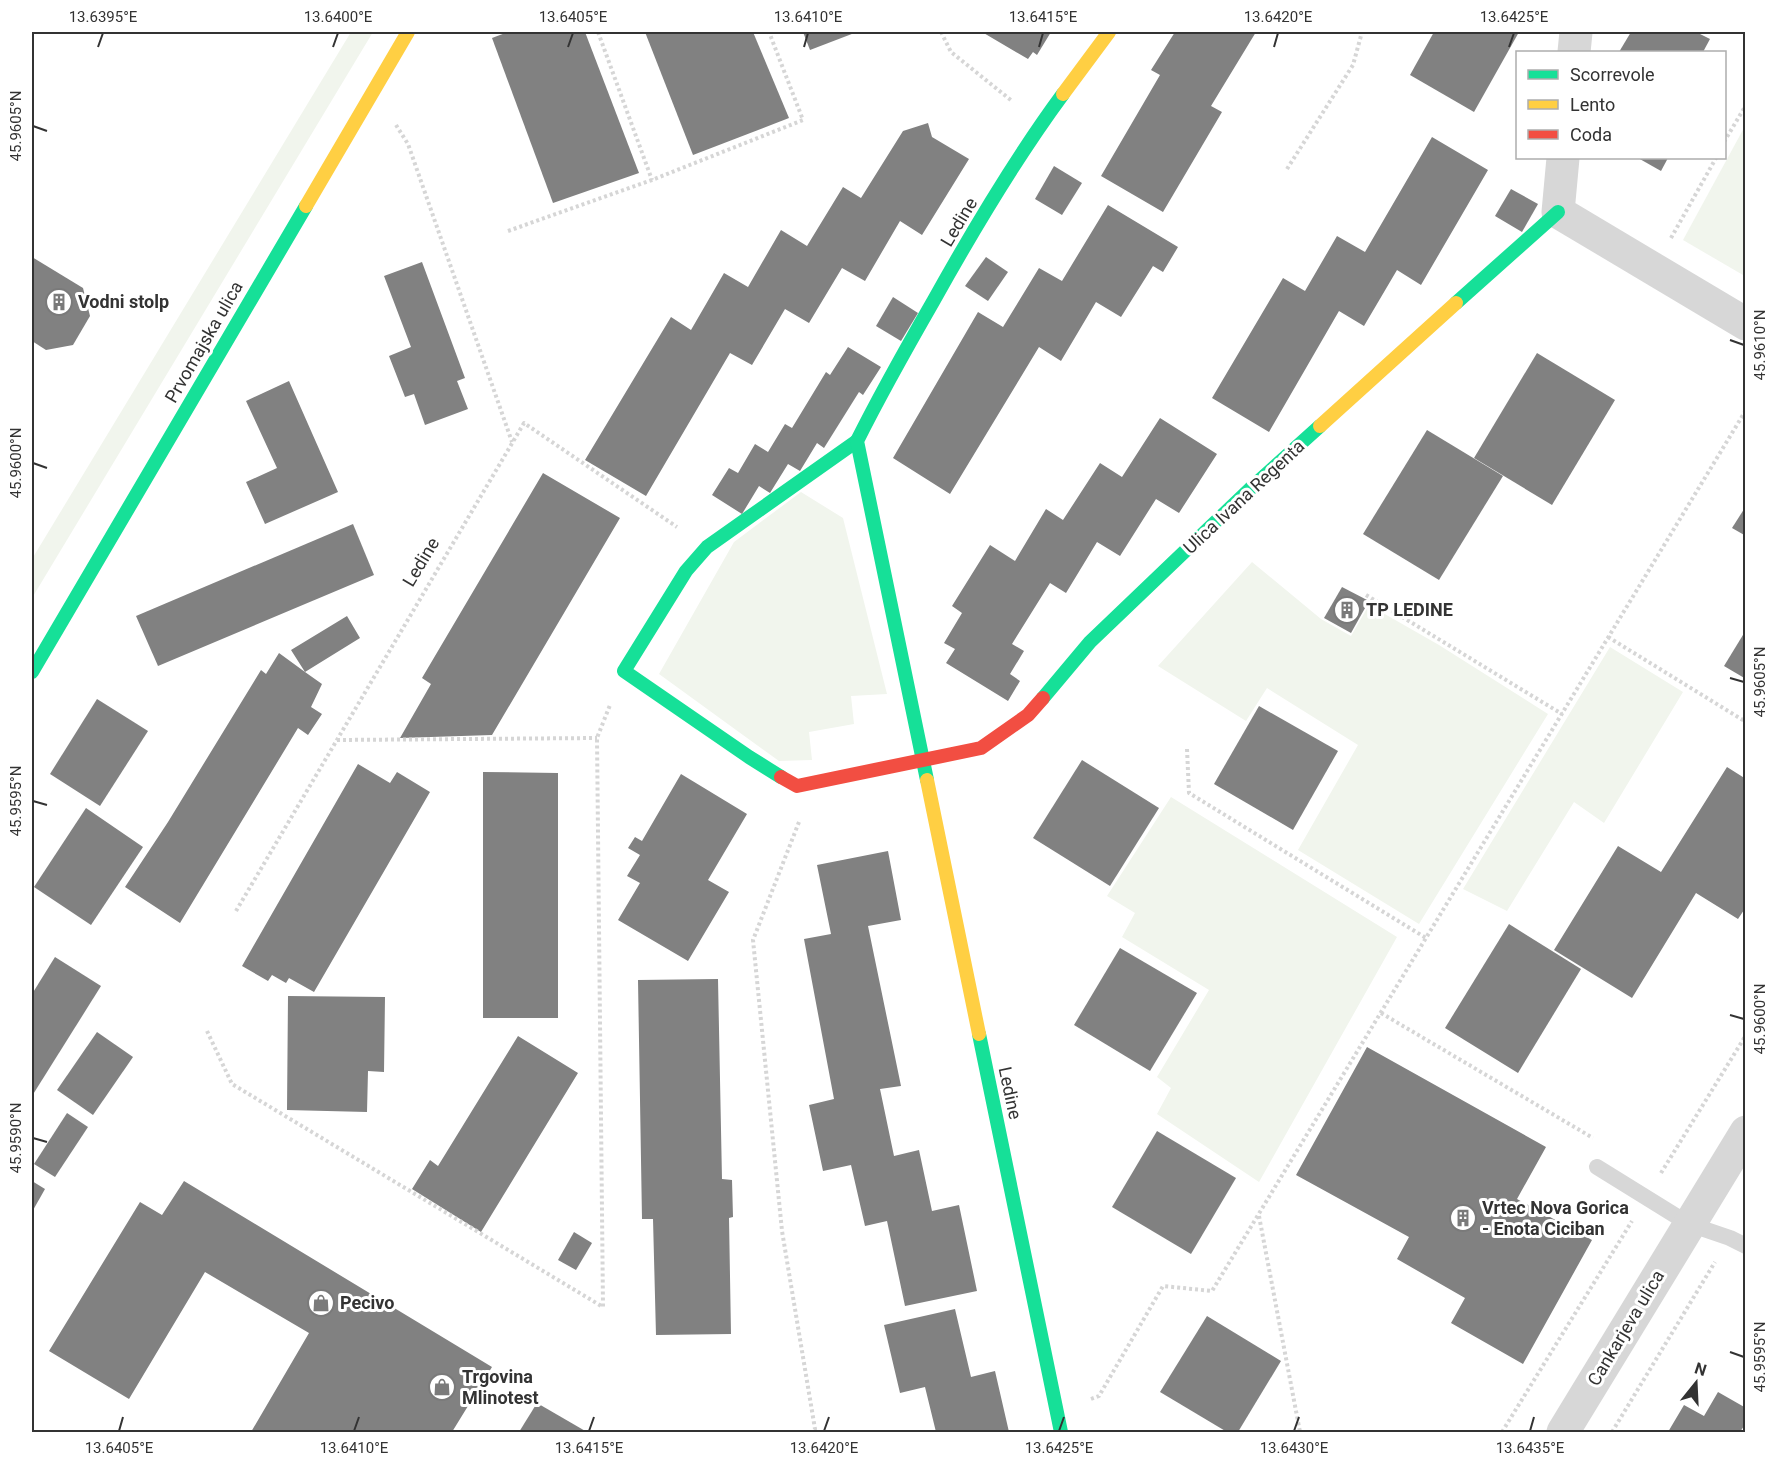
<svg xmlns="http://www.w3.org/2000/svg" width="1777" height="1464" font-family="Roboto,sans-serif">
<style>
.green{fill:#f1f5ed}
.building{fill:#818181}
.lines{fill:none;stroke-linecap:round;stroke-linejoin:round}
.path{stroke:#d6d6d6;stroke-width:4;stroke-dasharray:3 3;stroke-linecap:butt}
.lane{stroke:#d7d7d7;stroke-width:16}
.street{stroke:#d7d7d7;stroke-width:33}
.fast{stroke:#16e098;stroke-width:14}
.slow{stroke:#ffcf43;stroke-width:14}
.jam{stroke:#f24e42;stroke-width:14}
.ticks{fill:none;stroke:#333;stroke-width:2}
.labels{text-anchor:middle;stroke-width:6;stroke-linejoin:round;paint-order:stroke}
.street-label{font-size:18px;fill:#333;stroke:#fff}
.poi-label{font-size:18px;font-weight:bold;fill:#333;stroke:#fff;text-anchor:start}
.neatline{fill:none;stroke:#333;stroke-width:2}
.ticks-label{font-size:15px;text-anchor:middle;fill:#333}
</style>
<rect width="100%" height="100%" fill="#fff"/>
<!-- green -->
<g class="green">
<path d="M351,32H373L32,598V559Z"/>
<path d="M1745,126L1746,271L1743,275L1683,240Z"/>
<path d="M801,492L843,518L887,694L851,696L854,724L809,732L812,760L779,761L659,674L734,542Z"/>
<path d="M1252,562L1321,619L1351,636L1369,605L1439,645L1548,714L1419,924L1298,850L1358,745L1267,688L1246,721L1158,666Z"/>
<path d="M1610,647L1683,692L1604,823L1574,802L1507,911L1463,889Z"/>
<path d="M1171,797L1397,937L1259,1182L1157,1114L1171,1088L1157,1077L1209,990L1122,937L1135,913L1107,896Z"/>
</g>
<!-- building -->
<g class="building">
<path d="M508,32H585L639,173L553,203L492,38Z"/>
<path d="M645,32H753L789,118L693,155Z"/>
<path d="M803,32H857L810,50Z"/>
<path d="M982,32H1051L1037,55L1033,52L1028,59Z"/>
<path d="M1175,32H1256L1211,106L1222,112L1163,212L1101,176L1160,75L1151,70Z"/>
<path d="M1434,32H1519L1474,112L1410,75Z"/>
<path d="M1631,32H1696L1710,39L1703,52H1619Z"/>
<path d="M928,123L932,137L969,159L922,235L900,221L865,281L842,268L809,323L785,309L752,365L730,353L646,496L585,460L671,317L691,330L724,273L748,287L781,230L807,246L843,187L861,198L903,131Z"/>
<path d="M1432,137L1488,170L1421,285L1397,270L1364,326L1339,311L1269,432L1212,398L1283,278L1305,291L1337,236L1365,252Z"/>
<path d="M1638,158H1668L1661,171Z"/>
<path d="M1054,166L1082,183L1062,215L1035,199Z"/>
<path d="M1511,189L1538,204L1522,232L1495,216Z"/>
<path d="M1108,205L1178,247L1163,272L1153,266L1121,317L1096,302L1061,361L1039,347L950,494L893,458L978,312L1003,327L1039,268L1062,281Z"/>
<path d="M32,257L83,288L90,316L73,345L46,350L32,341Z"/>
<path d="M986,257L1008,272L988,301L965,286Z"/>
<path d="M422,262L465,378L457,381L468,409L425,425L414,394L405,397L389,356L411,347L384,276Z"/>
<path d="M893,297L918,313L901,341L876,326Z"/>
<path d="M848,347L881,367L863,395L859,392L824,448L817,443L800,471L788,464L770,493L759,486L742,514L712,495L729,468L738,473L755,444L768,452L785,424L792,428L826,372L830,375Z"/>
<path d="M1537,353L1615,400L1552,505L1474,458Z"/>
<path d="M289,381L338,492L265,524L246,482L277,468L246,401Z"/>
<path d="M1160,418L1217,454L1179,513L1156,499L1120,556L1097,542L1066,593L1050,583L1012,644L1024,651L1010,674L1020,681L1008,701L946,663L955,649L944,643L962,613L952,606L990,545L1015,561L1046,509L1063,520L1100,463L1122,477Z"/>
<path d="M1427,430L1503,476L1439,580L1363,534Z"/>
<path d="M543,473L620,518L492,735L400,738L431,684L422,678Z"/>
<path d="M1746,506V536L1732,528Z"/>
<path d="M353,524L374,575L158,666L136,616Z"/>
<path d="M1342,587L1369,601L1351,633L1324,618Z"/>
<path d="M347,616L360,638L305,672L322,684L311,707L322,714L308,735L298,728L180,923L125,887L168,822L261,670L266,674L279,653L305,672L291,650Z"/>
<path d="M1746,630V679L1724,666Z"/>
<path d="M97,699L148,731L100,806L50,774Z"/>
<path d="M1259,706L1338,751L1293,830L1214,784Z"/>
<path d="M1082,760L1159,808L1110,886L1033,838Z"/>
<path d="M358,764L390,783L397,772L430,792L314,992L289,978L286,983L272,975L268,981L242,966Z"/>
<path d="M1727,767L1746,779V907L1738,919L1696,893L1632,998L1554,950L1618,846L1661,872Z"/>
<path d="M483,772L558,773V1018H483Z"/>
<path d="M681,774L747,814L708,880L729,892L688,961L618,920L640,883L627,876L640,855L628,848L635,837L642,841Z"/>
<path d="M86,808L143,847L91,925L34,887Z"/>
<path d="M888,851L901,920L868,926L901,1086L880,1089L894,1156L919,1150L932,1211L959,1205L977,1291L905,1306L887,1221L865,1226L851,1165L823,1171L809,1105L834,1099L804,939L831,934L817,865Z"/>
<path d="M1509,924L1581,969L1518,1073L1445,1028Z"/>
<path d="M1120,948L1197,993L1150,1071L1074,1025Z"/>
<path d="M55,957L101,986L32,1096V994Z"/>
<path d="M718,979L722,1179L732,1180L733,1217L729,1218L731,1334L656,1335L653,1219H642L638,980Z"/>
<path d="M288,996L385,997L384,1072L368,1071L367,1112L287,1110Z"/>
<path d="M97,1032L133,1057L93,1115L57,1090Z"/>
<path d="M518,1036L578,1073L481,1232L412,1189L430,1160L438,1166Z"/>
<path d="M1367,1047L1546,1147L1517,1199L1592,1240L1523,1364L1451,1323L1465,1298L1397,1259L1409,1237L1296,1175Z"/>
<path d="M67,1113L88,1127L55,1177L34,1164Z"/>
<path d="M1157,1131L1236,1178L1191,1254L1112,1207Z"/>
<path d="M32,1181L45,1189L32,1212Z"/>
<path d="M184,1181L492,1367L452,1432H251L309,1333L205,1272L129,1399L49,1351L140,1202L162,1215Z"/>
<path d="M574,1232L592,1243L576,1270L558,1260Z"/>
<path d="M955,1309L971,1377L995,1371L1009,1432H936L925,1387L900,1393L884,1325Z"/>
<path d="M1207,1316L1281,1361L1238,1432H1227L1160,1392Z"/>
<path d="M1718,1392L1746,1408V1423L1740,1432H1668L1684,1405L1704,1416Z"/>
<path d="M537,1403L587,1432H519Z"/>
</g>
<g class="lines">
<!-- path -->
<g class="path">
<path d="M598,32L652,180"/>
<path d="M941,32L951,52L1012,101"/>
<path d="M396,125L408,144L512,442"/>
<path d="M1724,142L1746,105"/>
<path d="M1287,169L1353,65L1362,32"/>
<path d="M508,231L652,180L803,120L769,32"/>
<path d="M1671,238L1716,158"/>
<path d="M1366,595L1562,714"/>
<path d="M1608,637L1746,722"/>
<path d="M337,740L597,738"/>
<path d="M1187,749L1189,793L1426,938"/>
<path d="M799,822L753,940L782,1231L815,1429L813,1432"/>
<path d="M236,911L524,423L677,527"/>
<path d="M1381,1013L1593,1138"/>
<path d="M207,1031L232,1084L603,1307L597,738L610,705"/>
<path d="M1661,1173L1746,1035"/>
<path d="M1259,1216L1300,1432"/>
<path d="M1091,1399L1099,1396L1163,1286L1212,1291L1746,410"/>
<path d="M1502,1432L1632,1221"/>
<path d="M1612,1432L1715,1262"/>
</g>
<!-- lane -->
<path class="lane" d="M1597,1167L1689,1224L1730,1238L1746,1246"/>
<!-- street -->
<g class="street">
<path d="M1574,52L1576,32"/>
<path d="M1563,158L1558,212L1746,324"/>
<path d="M1563,1432L1746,1132"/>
</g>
<!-- fast -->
<g class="fast">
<path d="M1456,303L1558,212"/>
<path d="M32,672L306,206"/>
<path d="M1043,698L1090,642L1250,489L1320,426"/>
<path d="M781,777L749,757L624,671L686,571L707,547L857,441"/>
<path d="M927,780L857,441C881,393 907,347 934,300C973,230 1015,159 1063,94"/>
<path d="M979,1034L1061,1432"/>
</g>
<!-- slow -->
<g class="slow">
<path d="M1063,94L1109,32"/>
<path d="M306,206L408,32"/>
<path d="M1320,426L1456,303"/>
<path d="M927,780L979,1034"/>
</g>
<!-- jam -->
<path class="jam" d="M781,777L797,786L981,748L1028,715L1043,698"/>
</g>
<!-- ticks -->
<path class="ticks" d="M98,47L103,33M333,47L338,33M568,47L573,33M804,47L808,33M1039,47L1043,33M1274,47L1278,33M1509,47L1514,33M33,126L47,131M1730,340L1744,345M33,463L47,468M1730,678L1744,682M33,801L47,805M1730,1015L1744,1019M33,1138L47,1142M1730,1352L1744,1357M119,1431L123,1417M354,1431L359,1417M589,1431L594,1417M824,1431L829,1417M1059,1431L1064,1417M1294,1431L1299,1417M1530,1431L1534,1417"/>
<!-- icons -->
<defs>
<symbol id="building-ring" viewBox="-11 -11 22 22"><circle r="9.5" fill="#fff" stroke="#7a7a7a" stroke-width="1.5"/><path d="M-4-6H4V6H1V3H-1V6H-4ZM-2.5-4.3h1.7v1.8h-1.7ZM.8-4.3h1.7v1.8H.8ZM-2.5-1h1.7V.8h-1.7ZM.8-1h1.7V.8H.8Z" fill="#7a7a7a"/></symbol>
<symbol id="shop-ring" viewBox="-11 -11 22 22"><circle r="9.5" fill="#fff" stroke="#7a7a7a" stroke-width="1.5"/><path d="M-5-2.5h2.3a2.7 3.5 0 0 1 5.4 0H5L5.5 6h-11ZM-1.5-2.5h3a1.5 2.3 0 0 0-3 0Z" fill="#7a7a7a"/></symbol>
</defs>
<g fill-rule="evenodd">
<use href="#building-ring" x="44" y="287" width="30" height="30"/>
<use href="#building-ring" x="1332" y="595" width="30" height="30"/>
<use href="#building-ring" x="1448" y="1203" width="30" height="30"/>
<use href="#shop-ring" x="306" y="1288" width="30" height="30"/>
<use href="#shop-ring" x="427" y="1372" width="30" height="30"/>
</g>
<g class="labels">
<!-- street labels -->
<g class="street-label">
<text transform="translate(959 222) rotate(-59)" y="6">Ledine</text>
<text transform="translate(204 342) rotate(-60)" y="6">Prvomajska ulica</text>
<text transform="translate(1244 497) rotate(-43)" y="6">Ulica Ivana Regenta</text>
<text transform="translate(421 562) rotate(-59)" y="6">Ledine</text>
<text transform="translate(1010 1093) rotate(78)" y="6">Ledine</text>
<text transform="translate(1626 1328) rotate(-59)" y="6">Cankarjeva ulica</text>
</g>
<!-- poi labels -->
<g class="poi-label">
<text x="78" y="308">Vodni stolp</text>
<text x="1366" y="616">TP LEDINE</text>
<text x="1482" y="1214">Vrtec Nova Gorica<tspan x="1482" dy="21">- Enota Ciciban</tspan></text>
<text x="340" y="1309">Pecivo</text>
<text x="462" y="1383">Trgovina<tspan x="462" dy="21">Mlinotest</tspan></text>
</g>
</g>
<!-- border -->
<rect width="1777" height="1464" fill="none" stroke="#ffffff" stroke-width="66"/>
<!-- legend -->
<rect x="1516" y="51" width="210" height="108" fill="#ffffff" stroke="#adadad" stroke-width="1.5"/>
<rect x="1528" y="70" width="30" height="9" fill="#16e098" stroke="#adadad" stroke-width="1.5"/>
<text x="1570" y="81" font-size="18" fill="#333333">Scorrevole</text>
<rect x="1528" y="100" width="30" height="9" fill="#ffcf43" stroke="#adadad" stroke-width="1.5"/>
<text x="1570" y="111" font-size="18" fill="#333333">Lento</text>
<rect x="1528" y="130" width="30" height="9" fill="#f24e42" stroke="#adadad" stroke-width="1.5"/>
<text x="1570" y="141" font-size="18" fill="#333333">Coda</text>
<!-- north arrow -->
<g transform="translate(1696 1383) rotate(18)" stroke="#ffffff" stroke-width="4.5" paint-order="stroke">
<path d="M0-4.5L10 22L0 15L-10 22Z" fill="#333333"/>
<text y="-9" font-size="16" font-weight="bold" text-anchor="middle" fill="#333333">N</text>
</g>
<rect x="33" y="33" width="1711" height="1398" class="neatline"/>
<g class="ticks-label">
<text x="103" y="22">13.6395°E</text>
<text x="338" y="22">13.6400°E</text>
<text x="573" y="22">13.6405°E</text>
<text x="808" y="22">13.6410°E</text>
<text x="1043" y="22">13.6415°E</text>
<text x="1278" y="22">13.6420°E</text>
<text x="1514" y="22">13.6425°E</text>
<text transform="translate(16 126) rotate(-90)" y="5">45.9605°N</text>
<text transform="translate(1760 345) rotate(-90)" y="5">45.9610°N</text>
<text transform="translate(16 463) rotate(-90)" y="5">45.9600°N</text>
<text transform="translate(1760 682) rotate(-90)" y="5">45.9605°N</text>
<text transform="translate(16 801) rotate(-90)" y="5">45.9595°N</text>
<text transform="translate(1760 1019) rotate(-90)" y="5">45.9600°N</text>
<text transform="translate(16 1138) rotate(-90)" y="5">45.9590°N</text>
<text transform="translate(1760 1357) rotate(-90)" y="5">45.9595°N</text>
<text x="119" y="1453">13.6405°E</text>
<text x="354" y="1453">13.6410°E</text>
<text x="589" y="1453">13.6415°E</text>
<text x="824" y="1453">13.6420°E</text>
<text x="1059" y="1453">13.6425°E</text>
<text x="1294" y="1453">13.6430°E</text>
<text x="1530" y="1453">13.6435°E</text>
</g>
</svg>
